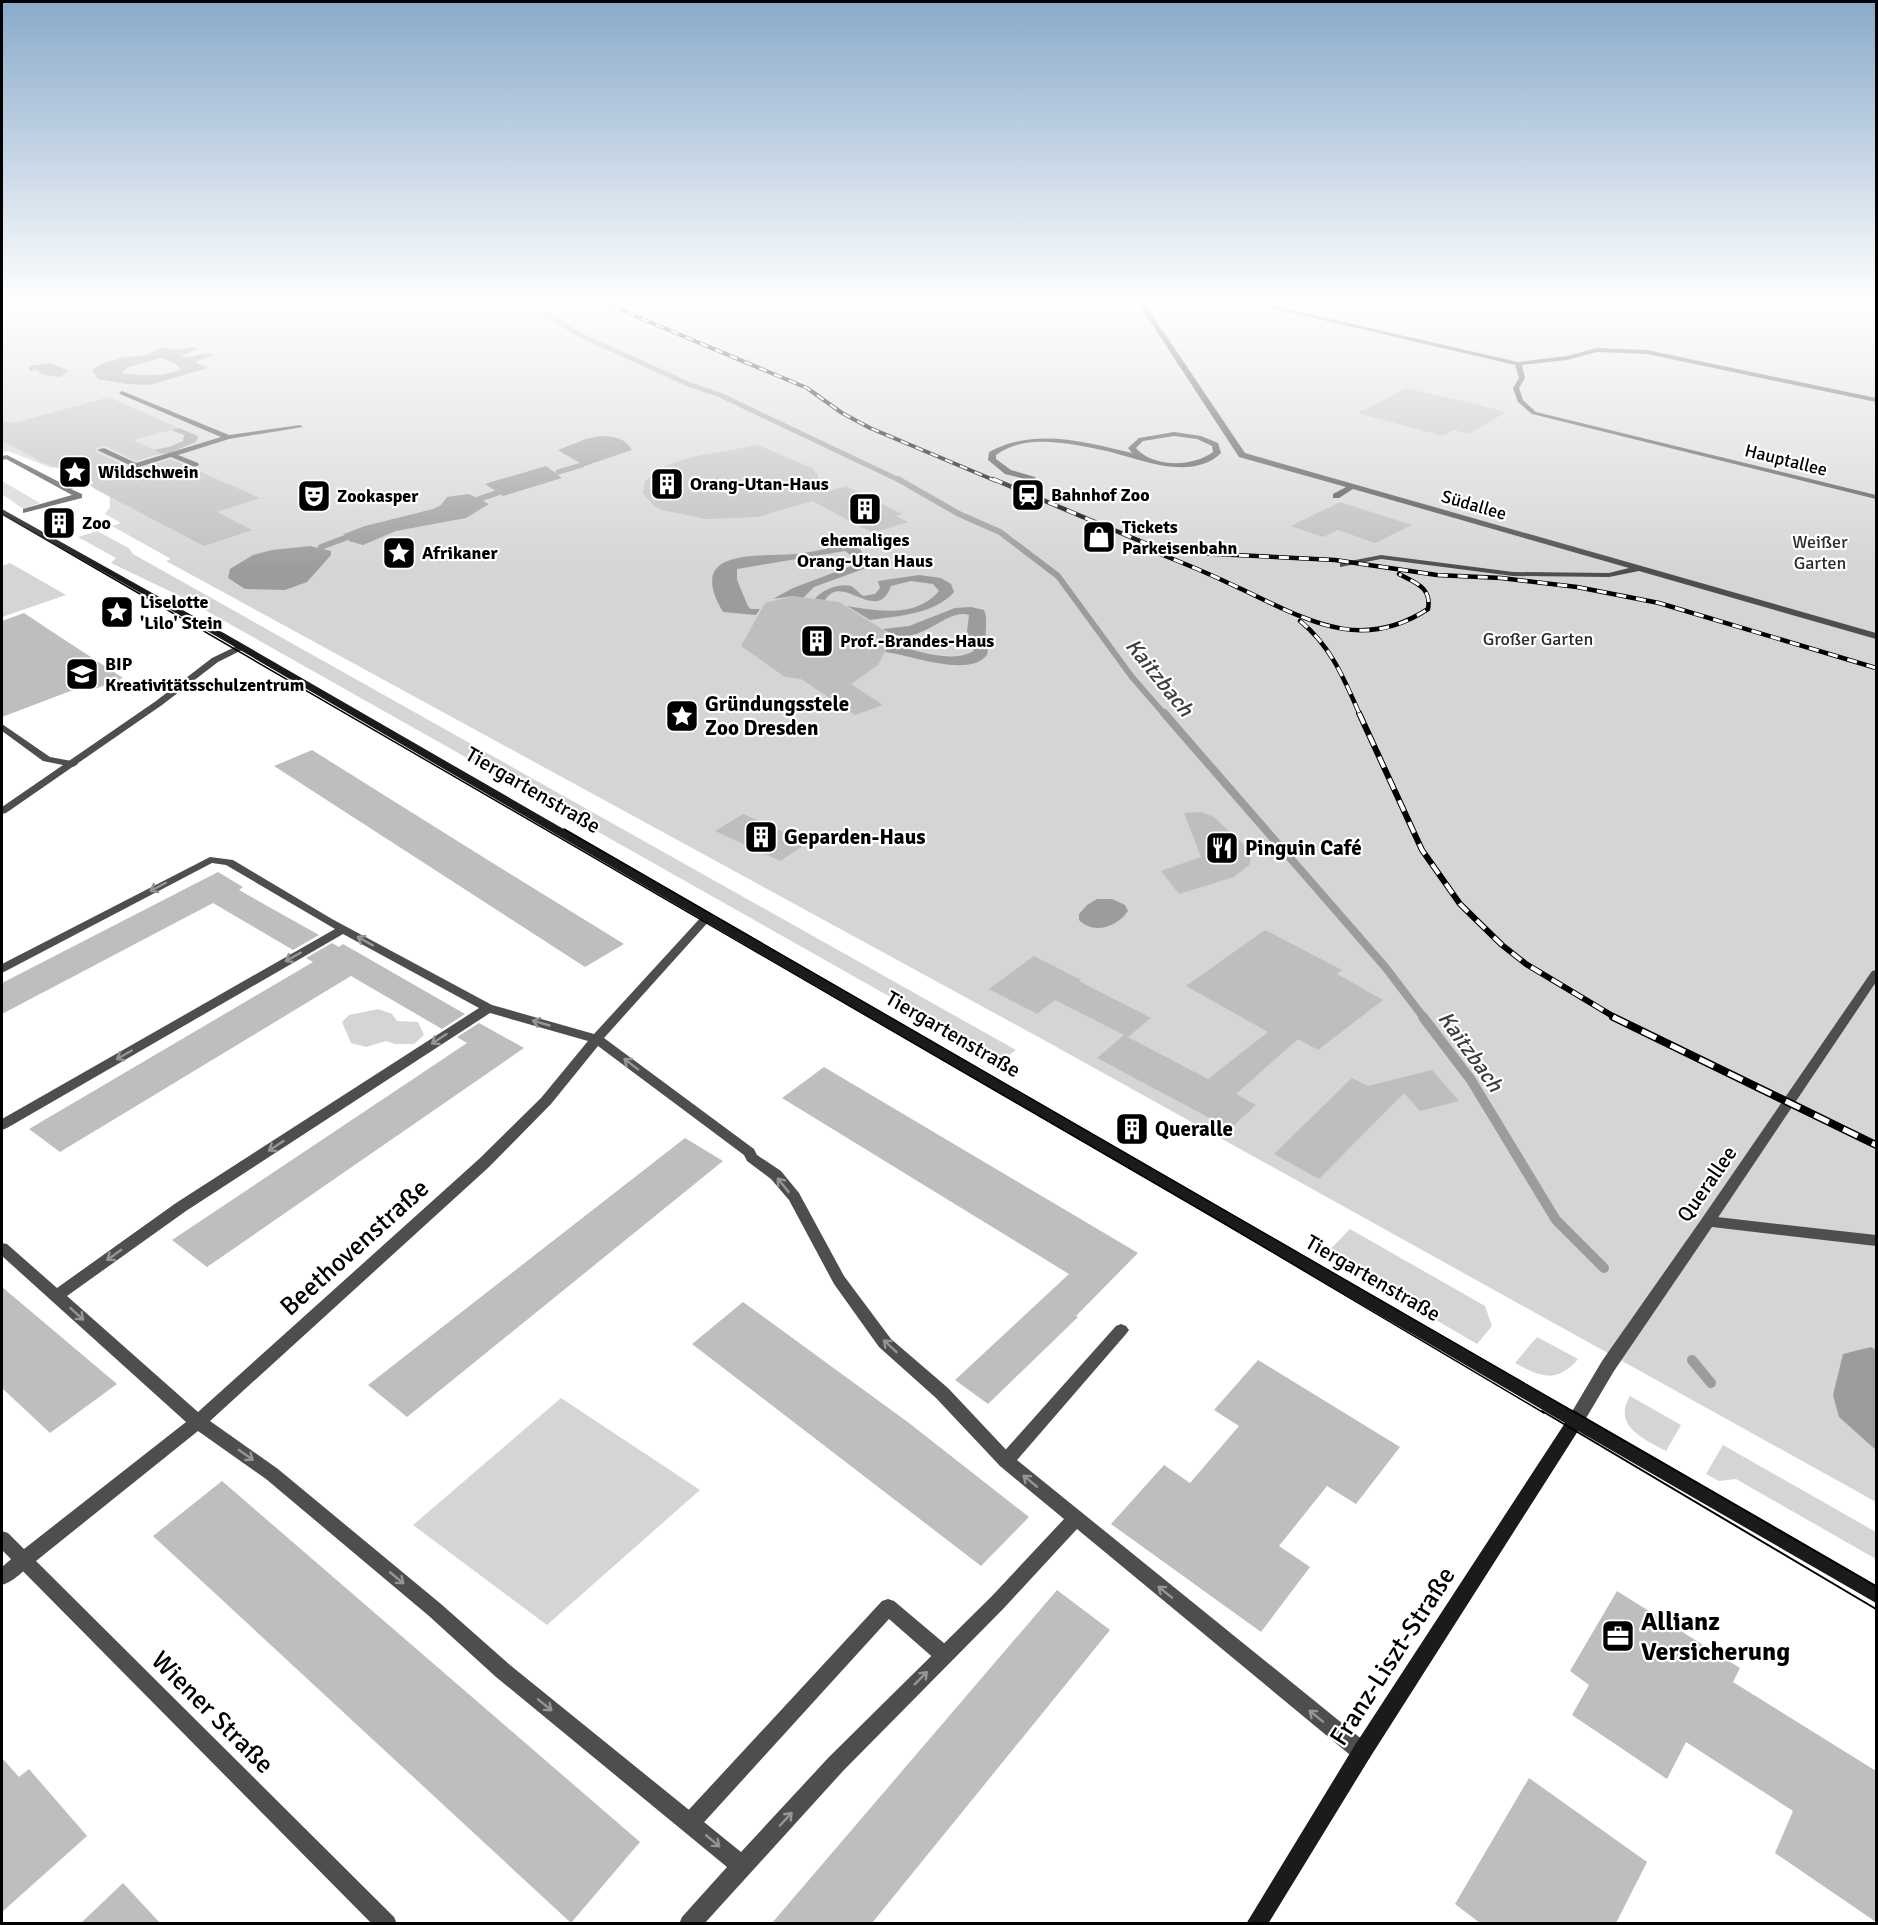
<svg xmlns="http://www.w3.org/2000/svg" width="1878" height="1925" font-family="Signika,sans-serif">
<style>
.green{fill:#d5d5d5}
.water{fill:#9c9c9c;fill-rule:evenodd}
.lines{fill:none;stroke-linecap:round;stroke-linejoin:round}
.stream-far3{stroke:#9c9c9c;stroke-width:5}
.stream-far2{stroke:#9c9c9c;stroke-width:6}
.stream-far1{stroke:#9c9c9c;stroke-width:8}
.stream{stroke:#9c9c9c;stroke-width:10}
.building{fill:#bebebe}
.lane{fill:#4e4e4e;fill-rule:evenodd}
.street{fill:#4e4e4e;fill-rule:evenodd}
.secondary{fill:#1b1b1b;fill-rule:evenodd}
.tram-far1{stroke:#000;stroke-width:1.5}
.tram{stroke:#000;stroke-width:2}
.rail-far3-casing{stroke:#000;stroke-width:4}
.rail-far2-casing{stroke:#000;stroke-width:4.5}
.rail-far1-casing{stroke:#000;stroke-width:6}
.rail-casing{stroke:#000;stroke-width:8}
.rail-far3{stroke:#fff;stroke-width:2;stroke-dasharray:8;stroke-linecap:butt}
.rail-far2{stroke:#fff;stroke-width:3;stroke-dasharray:10;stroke-linecap:butt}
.rail-far1{stroke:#fff;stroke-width:4;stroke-dasharray:12;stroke-linecap:butt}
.rail{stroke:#fff;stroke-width:5;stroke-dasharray:16;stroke-linecap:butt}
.oneway{stroke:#959595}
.labels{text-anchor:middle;stroke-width:4.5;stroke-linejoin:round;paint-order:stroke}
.far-street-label{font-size:18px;fill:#000;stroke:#fff}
.far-poi-label{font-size:18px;font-weight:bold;fill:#000;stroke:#fff;text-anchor:start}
.far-park-label{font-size:18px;fill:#2c2c2c;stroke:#fff}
.poi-label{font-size:21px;font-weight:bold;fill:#000;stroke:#fff;text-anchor:start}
.street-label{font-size:21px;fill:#000;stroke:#fff}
.water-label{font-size:22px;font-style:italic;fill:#3d3d3d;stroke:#fff}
.near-street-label{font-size:26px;fill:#000;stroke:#fff}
.near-poi-label{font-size:26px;font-weight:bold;fill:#000;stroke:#fff;text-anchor:start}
</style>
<rect width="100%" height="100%" fill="#fff"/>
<!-- green -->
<g class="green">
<path d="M2,300H1876V1502L1042,1039L166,561L171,559L112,526L121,523L105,514L110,507L109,487L96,482H87L75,465L51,468L8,451L2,452Z"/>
<path d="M2,481L40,503L23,509L2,494Z"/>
<path d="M97,531L129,548L133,554L1016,1050L1002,1060L182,597L111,563L116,558L78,537Z"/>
<path d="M10,563L66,595L2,617V566Z"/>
<path d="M378,1009L392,1014L397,1021L418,1022L424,1035L414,1044H395L386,1041L366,1047L351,1043L342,1022L349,1015Z"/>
<path d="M1350,1229L1485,1306L1492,1326L1477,1344L1325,1255Z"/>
<path d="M1537,1337L1578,1359C1557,1384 1540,1377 1515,1363Z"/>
<path d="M1630,1396L1681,1425L1666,1451C1644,1439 1612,1426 1630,1396Z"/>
<path d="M561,1398L700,1490L547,1625L413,1525Z"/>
<path d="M1723,1445L1876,1532V1559L1736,1479L1719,1481L1706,1474Z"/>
</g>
<!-- water -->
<g class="water">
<path d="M189,347L199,348L181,356C192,360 203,350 214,355L195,362L208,368L150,385L127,384L98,379L92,370L103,363L121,358L146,355L161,348L182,350ZM161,358L176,364L181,369C166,377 138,376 122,373L128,367Z"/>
<path d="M51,363L69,371L60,377L43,375L37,370L29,371V366Z"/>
<path d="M179,428L198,436L196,442L169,453L149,455L153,450L169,447L183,441L184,435L171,430Z"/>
<path d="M601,436C615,437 624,437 632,450L585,466L558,450L586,439Z"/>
<path d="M546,466L562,478L503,496L485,484Z"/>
<path d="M469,494L489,504L466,518L396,531L363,545L349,541L344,534L365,526L433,509L441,505L447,497Z"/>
<path d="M844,545L860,549L868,562L866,568L814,587L803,598L792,596L773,599L793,588L854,565L856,559L845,551L737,569V580L748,606L751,609H760L756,615L723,612C686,549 752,557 794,554C811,553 827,548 844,545Z"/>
<path d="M310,546L331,551V555L307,582L285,590L245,589L228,578L230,569L253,555L272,550Z"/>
<path d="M919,575L941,578L951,584L954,592C935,614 898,616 870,620L847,606C879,611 916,618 939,591L933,584L911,581L891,586C877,626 842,571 825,600L815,599C821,590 840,583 851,586C855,588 859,593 863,596L875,594L880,588L878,581Z"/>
<path d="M971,607L984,610C988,619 985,628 986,638C986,644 990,651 986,656C967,678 908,654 885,652L889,645C914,648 949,665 974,651L967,631L969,615C944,607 918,653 883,629L909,626L955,608Z"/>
<path d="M1097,899H1112L1125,905L1128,911C1117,927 1094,935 1079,920V914L1087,905Z"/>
<path d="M1871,1347L1876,1350V1450L1839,1417L1833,1395L1843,1354Z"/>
</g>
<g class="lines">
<!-- stream-far3 -->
<g class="stream-far3">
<path d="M47,300C89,308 126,310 168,300"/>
<path d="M529,300L536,303L552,318L580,335L688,384L720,395L901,481"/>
<path d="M2,305L28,300"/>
<path d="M558,472L582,465"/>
</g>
<!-- stream-far2 -->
<g class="stream-far2">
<path d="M898,479L959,514L1000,532L1058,576L1132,677L1165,715"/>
<path d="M479,499L497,493"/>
<path d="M321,547L345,538"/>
</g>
<!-- stream-far1 -->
<path class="stream-far1" d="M1164,713L1386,968L1424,1018"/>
<!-- stream -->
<g class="stream">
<path d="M1423,1017L1471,1080L1556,1220L1604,1268"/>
<path d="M1692,1360L1711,1383"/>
</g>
</g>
<!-- building -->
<g class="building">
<path d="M1406,388L1470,403L1506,412L1469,434L1454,430L1443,436L1357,413Z"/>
<path d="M109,397L179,428L133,440L161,453L136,461L105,446L96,448V452L135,470L171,459L260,498L217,512L252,530L204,546L95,489L90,485L93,483L92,480L84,478L71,466L60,469L44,463L2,441V421L14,423Z"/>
<path d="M758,445L812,468L817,474L826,492L846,486L902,514L896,516L908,522L873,533L812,501L758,517L706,519L662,510L653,505L643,493L645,481L667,465L692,457Z"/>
<path d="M1340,502L1412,525L1375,543L1338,530L1323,537L1291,526Z"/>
<path d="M792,596L839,602L893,636L878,665L851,684L883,705L855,715L801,679L785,677L741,646L765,603Z"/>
<path d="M24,613L51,631L123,678L95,689L89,684L2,717V621Z"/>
<path d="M312,750L491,862L624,944L585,967L274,766Z"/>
<path d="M1201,812L1214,817L1245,846L1251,855L1250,864L1234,877L1179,894L1161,871L1201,857L1184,813Z"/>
<path d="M743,814L808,843L780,861L715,831Z"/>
<path d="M218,872L243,887L239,890L319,935L293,950L213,903L2,1014V983Z"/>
<path d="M1265,930L1342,970L1337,974L1383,1000L1318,1050L1298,1039L1236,1094L1256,1105L1230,1129L1097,1058L1124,1035L1208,1079L1268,1032L1186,986Z"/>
<path d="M332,943L339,947L343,944L465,1014L442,1029L351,976L60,1152L29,1129L313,962L306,958Z"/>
<path d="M1034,956L1081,980L1079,981L1151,1018L1128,1037L1055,1000L1037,1014L989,989Z"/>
<path d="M479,1023L524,1048L207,1267L172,1240L467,1043L457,1037Z"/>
<path d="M824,1067L1138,1253L1076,1316L1078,1317L988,1404L955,1380L1069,1274L782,1098Z"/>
<path d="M1432,1070L1459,1101L1420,1111L1404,1093L1319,1179L1274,1154L1352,1078L1368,1086Z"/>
<path d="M685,1138L723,1161L407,1417L368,1385Z"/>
<path d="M2,1287L117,1384L50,1433L2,1388Z"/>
<path d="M743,1302L909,1423L1029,1517L981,1566L692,1344Z"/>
<path d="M1258,1360L1400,1447L1356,1504L1327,1486L1279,1546L1310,1567L1261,1632L1111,1524L1164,1465L1190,1483L1239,1426L1214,1410Z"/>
<path d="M222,1481L640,1842L571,1923L153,1536Z"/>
<path d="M1057,1590L1110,1630L872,1923H772Z"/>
<path d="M1617,1591L1740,1668L1733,1682L1876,1771V1922L1775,1853L1793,1811L1686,1742L1667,1779L1572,1715L1589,1685L1570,1671Z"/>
<path d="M2,1758L19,1777L29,1769L87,1836L2,1912Z"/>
<path d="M1529,1778L1647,1862L1616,1923H1480L1455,1904Z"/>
<path d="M123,1883L160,1923H81Z"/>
</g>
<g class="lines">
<!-- lane -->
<g class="lane">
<path d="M1136,300H1142L1245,453L1876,633V639L1639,571L1609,577L1513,576L1381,559L1340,567V563L1381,555L1513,572L1609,573L1629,568L1353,489L1339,498H1333V494L1346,487L1239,457Z"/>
<path d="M1174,432L1201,436L1218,443L1221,453C1191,482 1140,459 1107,451C1081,446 1052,439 1025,443C1014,445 1005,449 996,455V459L1011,470L1035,477L1036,479L1032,481L1005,474L988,460L989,452C1035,427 1085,442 1132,453L1128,448L1139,438ZM1174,436L1197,439L1212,446L1213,452C1193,467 1153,468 1136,448L1143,441Z"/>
<path d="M2,724L50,757L77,762L78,764L73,767L43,761L2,731Z"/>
<path d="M1708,1216L1876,1235V1246L1712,1227L1614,1371L1582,1425L1576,1427L1570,1425L1568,1420L1570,1415L1602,1361L1703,1217Z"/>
<path d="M1121,1324L1126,1326L1129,1330L1126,1334L1012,1466L1006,1468L1000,1466L998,1461L1000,1456L1116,1326Z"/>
<path d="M23,1552L29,1554L32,1560C27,1570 12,1582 2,1585V1567L17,1554Z"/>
<path d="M888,1599L894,1601L951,1649L953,1655L951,1661L944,1664L937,1661L889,1619L697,1830L690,1833L683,1830L680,1823L683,1816L882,1601Z"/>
</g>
<!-- street -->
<g class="street">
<path d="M1236,300H1248L1518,362L1567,356L1597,348L1647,350L1876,398V402L1647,354L1597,352L1567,360L1522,365L1525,378L1519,388L1523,400L1536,412L1876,495V499L1532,414L1518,402L1513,388L1519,378L1515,365Z"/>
<path d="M122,391L229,435L300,425L303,427L229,439L178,455L198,463L199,465L195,467L171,457L136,468L97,450L104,448L136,463L221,437L120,394L119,393Z"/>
<path d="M7,455L65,485L87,480L91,482L71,489L82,494V498L23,513V509L72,495L6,459L2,460V456Z"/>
<path d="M241,644L246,647L244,649L218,662L162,705L6,813L2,814V807L156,701L212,658Z"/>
<path d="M210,857L233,860L332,919L492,1005L594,1034L703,915H711L713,917L711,919L604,1038L754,1149L757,1155L781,1171L799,1193L844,1276L891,1339L948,1388L1012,1456L1369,1745L1372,1752L1369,1759L1362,1762L1355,1759L1077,1529L1004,1608L843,1771L704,1924H679L682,1917L727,1867L496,1677L429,1616L266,1479L198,1431L36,1561L394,1917L397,1924H372L2,1550V1531L8,1533L24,1549L186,1422L2,1256V1243L7,1244L57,1288L176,1203L479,1008L343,934L7,1128L2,1130V1119L335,929L226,865L212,863L2,973V964ZM490,1013L588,1041L541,1098L479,1159L198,1412L67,1296L186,1211ZM598,1046L744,1155L747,1161L771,1179L789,1200L834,1284L879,1347L936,1398L1000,1466L1064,1519L992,1596L829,1757L741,1852L510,1665L441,1604L278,1469L210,1421L489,1167L551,1104Z"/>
<path d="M1876,970V982L1713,1225L1708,1226L1703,1225L1701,1221L1703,1217L1872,971Z"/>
</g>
<!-- secondary -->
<path class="secondary" d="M2,509L222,632L1876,1586V1603L1578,1431L1369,1759L1268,1924H1246L1355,1745L1565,1423L216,636L2,514Z"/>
<!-- tram-far1 -->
<g class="tram-far1">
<path d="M2,514L1213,1217L1544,1413"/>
<path d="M564,829L1576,1413"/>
</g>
<!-- tram -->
<g class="tram">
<path d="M1542,1411L1876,1609"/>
<path d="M1573,1411L1876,1586"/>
</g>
<defs>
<path id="rail-far3" d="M597,300L807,388L842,413L870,428L996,481"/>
<g id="rail-far2">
<path d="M993,479L1147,544L1195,553L1335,560L1437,575L1501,578L1577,587L1659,603L1876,668"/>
<path d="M1155,552C1184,563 1212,575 1239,588C1304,618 1359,654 1428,609C1432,587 1415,583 1399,574"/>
<path d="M1300,621C1331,646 1344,679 1360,715"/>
</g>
<path id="rail-far1" d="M1359,713L1422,850L1460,904L1502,945L1526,964L1616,1018"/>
<path id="rail" d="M1613,1017L1876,1145"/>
</defs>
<!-- rail-far3 casing -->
<use href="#rail-far3" class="rail-far3-casing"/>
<!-- rail-far2 casing -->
<use href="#rail-far2" class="rail-far2-casing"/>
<!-- rail-far1 casing -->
<use href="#rail-far1" class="rail-far1-casing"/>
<!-- rail casing -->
<use href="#rail" class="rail-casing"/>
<!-- rail-far3 -->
<use href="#rail-far3" class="rail-far3"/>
<!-- rail-far2 -->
<use href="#rail-far2" class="rail-far2"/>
<!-- rail-far1 -->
<use href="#rail-far1" class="rail-far1"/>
<!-- rail -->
<use href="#rail" class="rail"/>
</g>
<!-- one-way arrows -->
<defs><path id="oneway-shaft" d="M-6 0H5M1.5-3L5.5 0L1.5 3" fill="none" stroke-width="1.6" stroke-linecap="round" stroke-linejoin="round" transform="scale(1.5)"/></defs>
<g class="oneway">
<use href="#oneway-shaft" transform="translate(158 887) rotate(152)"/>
<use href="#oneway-shaft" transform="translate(365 941) rotate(-151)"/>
<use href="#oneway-shaft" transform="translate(293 957) rotate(151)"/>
<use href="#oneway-shaft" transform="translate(541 1023) rotate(-164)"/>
<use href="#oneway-shaft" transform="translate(439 1039) rotate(147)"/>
<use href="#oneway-shaft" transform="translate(124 1055) rotate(150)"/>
<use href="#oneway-shaft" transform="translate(631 1064) rotate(-143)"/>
<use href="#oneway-shaft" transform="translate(276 1146) rotate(147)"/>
<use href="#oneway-shaft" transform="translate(783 1185) rotate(-129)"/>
<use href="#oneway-shaft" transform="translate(114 1255) rotate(144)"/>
<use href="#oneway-shaft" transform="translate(77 1314) rotate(42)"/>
<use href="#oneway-shaft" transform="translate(890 1346) rotate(-137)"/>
<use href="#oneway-shaft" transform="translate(246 1455) rotate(35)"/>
<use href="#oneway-shaft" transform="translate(1030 1481) rotate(-140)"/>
<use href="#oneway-shaft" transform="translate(397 1578) rotate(40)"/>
<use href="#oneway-shaft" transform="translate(1165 1592) rotate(-141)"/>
<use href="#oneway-shaft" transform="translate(921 1678) rotate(-45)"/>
<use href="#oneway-shaft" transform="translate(545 1705) rotate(39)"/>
<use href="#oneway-shaft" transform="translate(1316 1716) rotate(-141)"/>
<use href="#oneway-shaft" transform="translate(786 1819) rotate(-47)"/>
<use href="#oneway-shaft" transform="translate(713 1841) rotate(40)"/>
</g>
<!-- sky -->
<linearGradient id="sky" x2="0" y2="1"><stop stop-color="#89aaca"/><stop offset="0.53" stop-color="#fff"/><stop offset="1" stop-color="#fff" stop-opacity="0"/></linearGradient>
<rect width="1878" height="570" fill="url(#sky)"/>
<!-- icons -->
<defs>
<symbol id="sight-square" viewBox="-11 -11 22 22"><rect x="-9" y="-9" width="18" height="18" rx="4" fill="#000" stroke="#fff"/><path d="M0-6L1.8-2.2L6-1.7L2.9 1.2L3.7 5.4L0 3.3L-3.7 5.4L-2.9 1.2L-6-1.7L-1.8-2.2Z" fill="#fff"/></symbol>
<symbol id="building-square" viewBox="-11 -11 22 22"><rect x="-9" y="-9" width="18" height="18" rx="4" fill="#000" stroke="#fff"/><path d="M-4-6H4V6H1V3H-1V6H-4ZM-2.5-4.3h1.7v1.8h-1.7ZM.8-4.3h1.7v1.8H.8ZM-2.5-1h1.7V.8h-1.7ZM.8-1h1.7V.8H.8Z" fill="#fff"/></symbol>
<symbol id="station-square" viewBox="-11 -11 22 22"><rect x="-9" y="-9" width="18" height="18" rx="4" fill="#000" stroke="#fff"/><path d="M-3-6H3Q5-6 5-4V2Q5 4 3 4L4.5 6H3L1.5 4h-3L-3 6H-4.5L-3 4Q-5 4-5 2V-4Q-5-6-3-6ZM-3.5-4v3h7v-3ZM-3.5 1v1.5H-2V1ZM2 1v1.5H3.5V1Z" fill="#fff"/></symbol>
<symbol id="theatre-square" viewBox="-11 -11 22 22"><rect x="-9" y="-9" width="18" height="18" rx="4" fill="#000" stroke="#fff"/><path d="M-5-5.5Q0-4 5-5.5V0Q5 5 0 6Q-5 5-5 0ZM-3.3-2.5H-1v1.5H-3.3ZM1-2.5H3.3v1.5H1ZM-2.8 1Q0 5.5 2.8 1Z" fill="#fff"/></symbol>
<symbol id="shop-square" viewBox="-11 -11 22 22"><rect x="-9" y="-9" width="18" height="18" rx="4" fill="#000" stroke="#fff"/><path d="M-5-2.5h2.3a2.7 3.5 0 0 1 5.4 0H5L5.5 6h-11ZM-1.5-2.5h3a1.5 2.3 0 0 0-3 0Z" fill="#fff"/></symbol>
<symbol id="school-square" viewBox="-11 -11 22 22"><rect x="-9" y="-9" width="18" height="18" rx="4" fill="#000" stroke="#fff"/><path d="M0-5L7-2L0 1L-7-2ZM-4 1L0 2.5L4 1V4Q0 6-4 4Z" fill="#fff"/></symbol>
<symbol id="restaurant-square" viewBox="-11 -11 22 22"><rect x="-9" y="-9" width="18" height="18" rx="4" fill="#000" stroke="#fff"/><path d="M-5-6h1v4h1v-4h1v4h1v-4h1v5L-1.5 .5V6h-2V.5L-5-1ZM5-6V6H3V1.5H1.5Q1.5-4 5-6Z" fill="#fff"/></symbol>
<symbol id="office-square" viewBox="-11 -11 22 22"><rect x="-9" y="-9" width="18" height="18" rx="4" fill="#000" stroke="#fff"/><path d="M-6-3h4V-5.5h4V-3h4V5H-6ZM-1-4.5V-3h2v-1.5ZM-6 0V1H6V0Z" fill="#fff"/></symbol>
</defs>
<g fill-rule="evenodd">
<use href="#sight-square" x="56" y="453" width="38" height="38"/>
<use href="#building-square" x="648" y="465" width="38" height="38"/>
<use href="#station-square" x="1009" y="476" width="38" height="38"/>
<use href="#theatre-square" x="295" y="477" width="38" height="38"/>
<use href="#building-square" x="846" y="490" width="38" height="38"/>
<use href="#building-square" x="40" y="504" width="38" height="38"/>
<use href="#shop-square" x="1080" y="518" width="38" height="38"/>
<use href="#sight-square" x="380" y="534" width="38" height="38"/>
<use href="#sight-square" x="98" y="593" width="38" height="38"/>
<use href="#building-square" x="798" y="622" width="38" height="38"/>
<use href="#school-square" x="63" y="655" width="38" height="38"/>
<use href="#sight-square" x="663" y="697" width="38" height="38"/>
<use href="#building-square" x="742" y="818" width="38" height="38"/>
<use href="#restaurant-square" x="1203" y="829" width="38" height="38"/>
<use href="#building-square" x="1113" y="1110" width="38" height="38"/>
<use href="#office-square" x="1599" y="1617" width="38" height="38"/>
</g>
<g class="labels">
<!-- far-street labels -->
<g class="far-street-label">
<text transform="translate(1786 460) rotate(14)" y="6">Hauptallee</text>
<text transform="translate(1474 505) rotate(16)" y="6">Südallee</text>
</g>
<!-- far-poi labels -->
<g class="far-poi-label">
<text x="98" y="478">Wildschwein</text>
<text x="690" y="490">Orang-Utan-Haus</text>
<text x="1051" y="501">Bahnhof Zoo</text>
<text x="337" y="502">Zookasper</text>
<text x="82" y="529">Zoo</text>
<text x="1122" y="533">Tickets<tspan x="1122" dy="21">Parkeisenbahn</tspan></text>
<text x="865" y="546" text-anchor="middle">ehemaliges<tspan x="865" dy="21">Orang-Utan Haus</tspan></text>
<text x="422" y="559">Afrikaner</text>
<text x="140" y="608">Liselotte<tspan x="140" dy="21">'Lilo' Stein</tspan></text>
<text x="840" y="647">Prof.-Brandes-Haus</text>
<text x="105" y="670">BIP<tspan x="105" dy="21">Kreativitätsschulzentrum</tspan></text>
</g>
<!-- far-park labels -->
<g class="far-park-label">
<text x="1820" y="548">Weißer<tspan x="1820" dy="21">Garten</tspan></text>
<text x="1538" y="645">Großer Garten</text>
</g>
<!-- poi labels -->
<g class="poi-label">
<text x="705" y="711">Gründungsstele<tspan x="705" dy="24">Zoo Dresden</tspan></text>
<text x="784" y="844">Geparden-Haus</text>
<text x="1245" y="855">Pinguin Café</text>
<text x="1155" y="1136">Queralle</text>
</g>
<!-- street labels -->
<g class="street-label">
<text transform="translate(533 790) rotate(30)" y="7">Tiergartenstraße</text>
<text transform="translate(953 1034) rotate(30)" y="7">Tiergartenstraße</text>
<text transform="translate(1707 1184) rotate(-55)" y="7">Querallee</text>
<text transform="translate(1373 1278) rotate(30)" y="7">Tiergartenstraße</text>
</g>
<!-- water labels -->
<g class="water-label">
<text transform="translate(1160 677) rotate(51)" y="8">Kaitzbach</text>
<text transform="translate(1471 1051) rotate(54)" y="8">Kaitzbach</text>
</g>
<!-- near-street labels -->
<g class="near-street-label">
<text transform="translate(354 1247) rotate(-42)" y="9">Beethovenstraße</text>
<text transform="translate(1392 1656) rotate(-57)" y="9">Franz-Liszt-Straße</text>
<text transform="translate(213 1712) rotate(45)" y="9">Wiener Straße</text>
</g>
<!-- near-poi labels -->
<g class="near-poi-label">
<text x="1641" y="1630">Allianz<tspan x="1641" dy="30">Versicherung</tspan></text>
</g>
</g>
<!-- border -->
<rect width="1878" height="1925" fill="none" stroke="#000000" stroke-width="6"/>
</svg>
